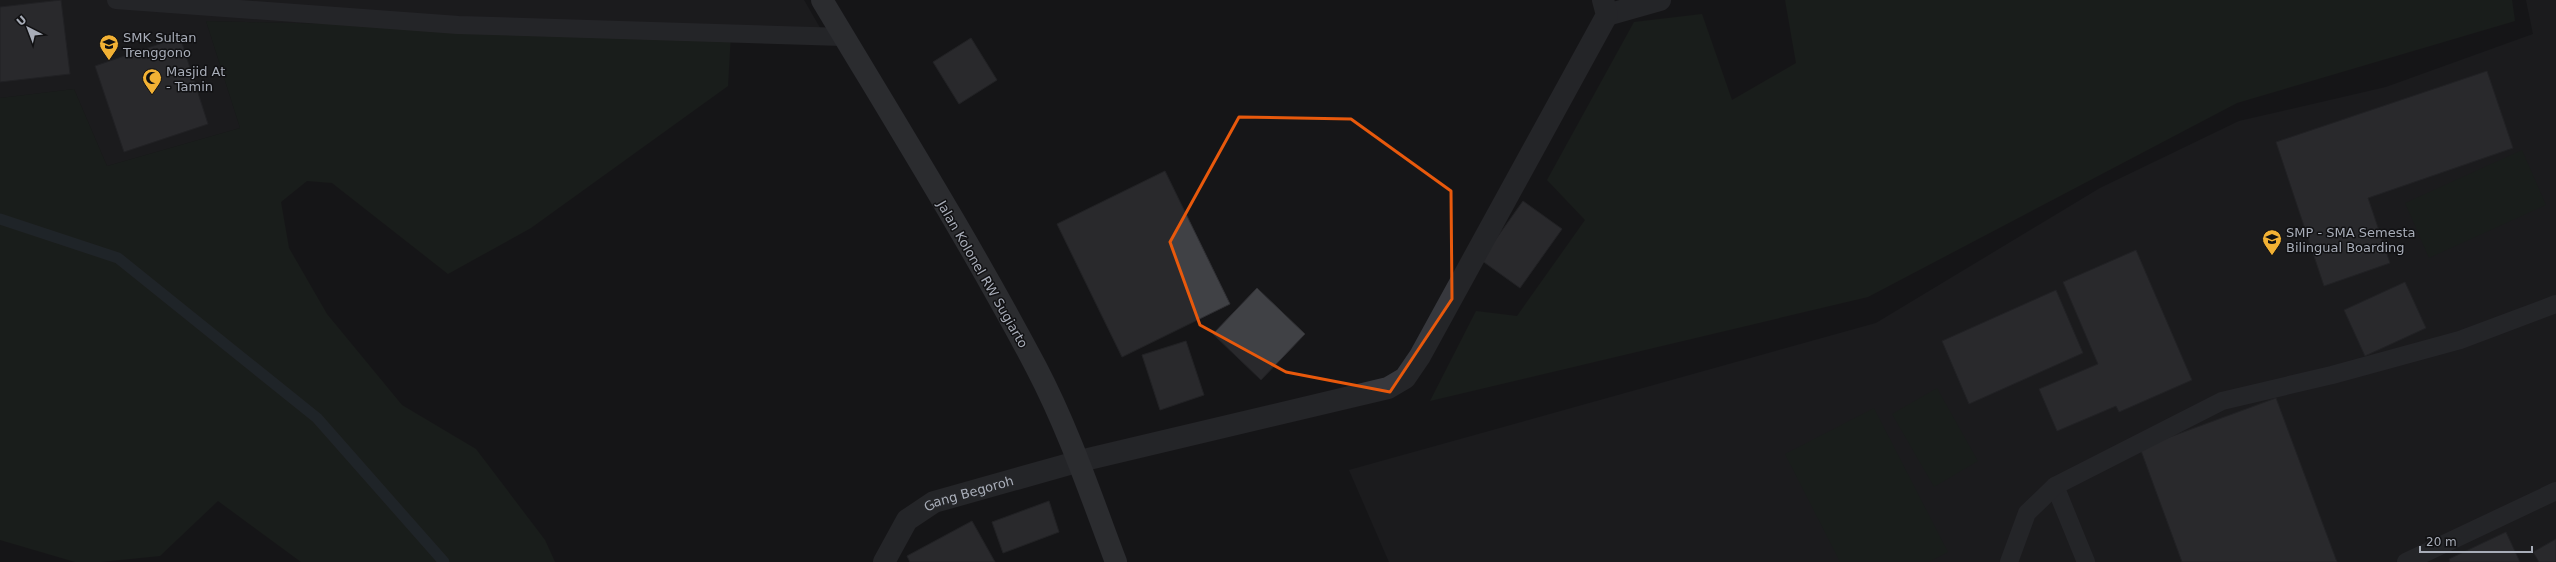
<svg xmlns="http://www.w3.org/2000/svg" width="2556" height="562" font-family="'DejaVu Sans',sans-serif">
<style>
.built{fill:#222225}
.green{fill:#1e261f}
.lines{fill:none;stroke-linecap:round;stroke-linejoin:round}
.stream{stroke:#2c353c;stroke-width:11}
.building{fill:#404145;stroke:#303034}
.service{stroke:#37383d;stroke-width:18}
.minor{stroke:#37383d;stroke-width:22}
.secondary{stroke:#45474d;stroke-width:22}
.marked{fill:none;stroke:#e8590c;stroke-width:3;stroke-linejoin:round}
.labels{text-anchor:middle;stroke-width:3;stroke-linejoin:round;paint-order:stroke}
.poi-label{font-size:13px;fill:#a8adb8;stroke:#111113;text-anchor:start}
.street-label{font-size:13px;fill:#a8adb8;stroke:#111113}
</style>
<rect width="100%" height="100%" fill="#161618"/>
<!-- built -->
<g class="built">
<path d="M0,0H804L823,33H731L206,21L240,128L107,166L74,89L0,98Z"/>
<path d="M2526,0H2556V562H1389L1349,470L1876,323L2100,188L2239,121L2386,87L2533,34Z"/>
</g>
<!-- green -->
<g class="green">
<path d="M1785,0H2512L2515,21L2237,103L1868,297L1430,401L1476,311L1517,316L1585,220L1547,180L1634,22L1702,14L1732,100L1796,63Z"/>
<path d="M206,21L731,33L728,86L531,228L448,274L332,183L307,181L281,202L289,248L327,314L402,405L476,449L545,540L555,562H301L218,501L160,556L101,562H75L0,540V98L74,89L107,166L240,128Z"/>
<path d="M2522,150L2546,205L2429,258L2405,203Z"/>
<path d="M1937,388L1978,461L1934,487L1892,414Z"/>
<path d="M1874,408L1948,552L1929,562H1840L1785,454Z"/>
</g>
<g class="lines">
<!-- stream -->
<path class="stream" d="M0,219L118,258L317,418L444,562"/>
</g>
<!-- building -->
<g class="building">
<path d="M61,0L70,74L0,82V7Z"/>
<path d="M180,37L208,124L124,152L95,66Z"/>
<path d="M971,38L997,80L959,104L933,62Z"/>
<path d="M2487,71L2513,148L2368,198L2390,263L2324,286L2276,142Z"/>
<path d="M1165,171L1230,304L1122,357L1057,224Z"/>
<path d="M1523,201L1562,229L1520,288L1481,260Z"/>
<path d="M2136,250L2192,380L2119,412L2116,406L2057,431L2039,389L2098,364L2063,282Z"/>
<path d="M2405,282L2426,328L2365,356L2344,310Z"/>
<path d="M1257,288L1305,334L1261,380L1213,334Z"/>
<path d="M2056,290L2083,353L1969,404L1942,341Z"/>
<path d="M1186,341L1204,395L1160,410L1142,355Z"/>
<path d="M2276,398L2337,562H2182L2140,448Z"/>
<path d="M1049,501L1059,532L1003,553L992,522Z"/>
<path d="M972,521L995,562H910L907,556Z"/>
<path d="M2506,532L2520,562H2450L2449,559Z"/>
<path d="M2556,539V562H2539L2533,552Z"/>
</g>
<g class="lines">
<!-- service -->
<g class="service">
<path d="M116,0L458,25L844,37"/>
<path d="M2055,486L2086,562"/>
<path d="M2009,562L2027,513L2055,486L2222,401L2332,375L2460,340L2556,304"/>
<path d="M2406,562L2556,491"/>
</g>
<!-- minor -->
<g class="minor">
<path d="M1607,15L1660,0"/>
<path id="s1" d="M884,562L907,520L934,502L1080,461L1388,388L1405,378L1420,356L1607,15L1603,0"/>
</g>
<!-- secondary -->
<path class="secondary" d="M822,0C895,122 970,242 1036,367C1069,430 1091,496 1116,562"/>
</g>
<!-- marked area -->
<path d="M0 0H2556V562H0ZM1239,117L1351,119L1451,191L1452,299L1390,392L1286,372L1200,325L1170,242Z" fill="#161618" fill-opacity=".55" fill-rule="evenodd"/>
<path class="marked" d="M1239,117L1351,119L1451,191L1452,299L1390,392L1286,372L1200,325L1170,242Z"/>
<!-- icons -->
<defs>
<symbol id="school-pin" viewBox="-11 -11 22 30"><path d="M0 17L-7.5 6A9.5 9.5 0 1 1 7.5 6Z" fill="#f2b134" stroke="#111113"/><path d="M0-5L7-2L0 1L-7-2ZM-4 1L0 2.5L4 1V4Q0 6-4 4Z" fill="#111"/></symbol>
<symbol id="mosque-pin" viewBox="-11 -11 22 30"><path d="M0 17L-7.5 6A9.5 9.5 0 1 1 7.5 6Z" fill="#f2b134" stroke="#111113"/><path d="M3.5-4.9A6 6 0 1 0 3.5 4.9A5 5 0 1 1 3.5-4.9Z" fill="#111"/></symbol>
</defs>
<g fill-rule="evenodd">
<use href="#school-pin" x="98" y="33" width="22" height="30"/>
<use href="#mosque-pin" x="141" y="67" width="22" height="30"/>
<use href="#school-pin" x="2261" y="228" width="22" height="30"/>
</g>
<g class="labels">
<!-- poi labels -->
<g class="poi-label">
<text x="123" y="42">SMK Sultan<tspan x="123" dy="15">Trenggono</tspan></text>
<text x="166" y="76">Masjid At<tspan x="166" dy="15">- Tamin</tspan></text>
<text x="2286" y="237">SMP - SMA Semesta<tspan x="2286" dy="15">Bilingual Boarding</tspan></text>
</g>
<!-- street labels -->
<g class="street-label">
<text transform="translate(983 274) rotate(60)" y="5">Jalan Kolonel RW Sugiarto</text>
<text dy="5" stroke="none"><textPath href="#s1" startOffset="116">Gang Begoroh</textPath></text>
</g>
</g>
<!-- north arrow -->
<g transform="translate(28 28) rotate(318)" stroke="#111113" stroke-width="3" paint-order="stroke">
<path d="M0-3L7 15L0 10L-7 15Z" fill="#a8adb8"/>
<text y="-6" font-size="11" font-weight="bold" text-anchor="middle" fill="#a8adb8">U</text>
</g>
<!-- scale -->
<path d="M2420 546v6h112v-6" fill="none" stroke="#a8adb8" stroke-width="2"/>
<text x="2426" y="546" font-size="12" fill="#a8adb8" stroke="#111113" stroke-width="3" paint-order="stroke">20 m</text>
</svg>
